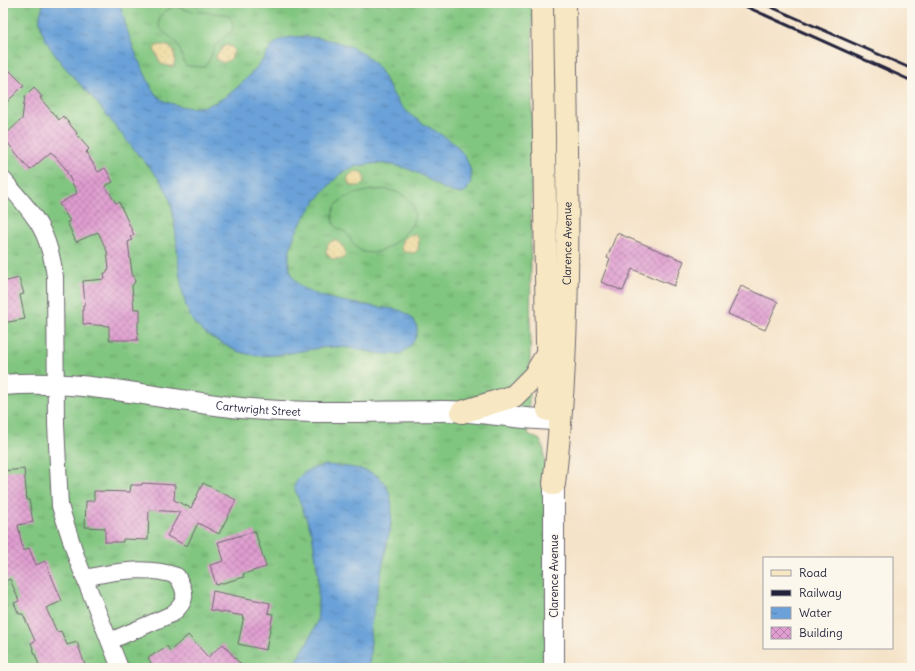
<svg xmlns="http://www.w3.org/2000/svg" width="915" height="671" font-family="Delius,sans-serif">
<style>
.grass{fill:url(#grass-tufts);stroke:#52745e}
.sand{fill:url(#sand-dots);stroke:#887e6c}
.garden{fill:#81c680;stroke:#52745e}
.water{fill:url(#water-ripples);stroke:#46628a}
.building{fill:url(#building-cross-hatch)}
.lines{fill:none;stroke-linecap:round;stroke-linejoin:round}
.minor-casing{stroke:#6c666d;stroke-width:18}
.tertiary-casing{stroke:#6c666d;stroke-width:22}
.secondary-casing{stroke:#6c666d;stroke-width:24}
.minor{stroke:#fff;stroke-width:16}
.tertiary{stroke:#fff;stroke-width:20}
.secondary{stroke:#f7e8c3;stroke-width:22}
.rail{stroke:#22223b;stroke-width:3}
.labels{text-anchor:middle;stroke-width:3.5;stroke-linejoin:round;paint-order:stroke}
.street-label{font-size:11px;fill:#22223b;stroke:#fbf7ec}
</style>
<defs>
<pattern id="grass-tufts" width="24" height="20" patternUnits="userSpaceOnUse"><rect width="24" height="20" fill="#81c680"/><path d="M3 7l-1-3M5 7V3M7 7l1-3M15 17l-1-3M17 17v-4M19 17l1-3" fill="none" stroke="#69a06a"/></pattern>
<pattern id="sand-dots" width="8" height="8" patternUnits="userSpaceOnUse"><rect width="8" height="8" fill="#eeda9e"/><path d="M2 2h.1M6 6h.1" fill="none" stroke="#ccbb89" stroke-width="1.8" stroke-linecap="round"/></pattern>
<pattern id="water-ripples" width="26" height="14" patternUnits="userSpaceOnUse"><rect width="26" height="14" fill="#69a1d8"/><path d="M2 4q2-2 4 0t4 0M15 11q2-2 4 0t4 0" fill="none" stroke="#5683b0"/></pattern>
<pattern id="building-cross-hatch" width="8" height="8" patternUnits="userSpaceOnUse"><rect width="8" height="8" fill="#e09dd0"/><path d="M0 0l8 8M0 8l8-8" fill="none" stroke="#b580aa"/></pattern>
</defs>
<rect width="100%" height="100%" fill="#fbf7ec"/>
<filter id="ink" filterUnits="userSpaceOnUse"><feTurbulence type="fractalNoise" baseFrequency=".025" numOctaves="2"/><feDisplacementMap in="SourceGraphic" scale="8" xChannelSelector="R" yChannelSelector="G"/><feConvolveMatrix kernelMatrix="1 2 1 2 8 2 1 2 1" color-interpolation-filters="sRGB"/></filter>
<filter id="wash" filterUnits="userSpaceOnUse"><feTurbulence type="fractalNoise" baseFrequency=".012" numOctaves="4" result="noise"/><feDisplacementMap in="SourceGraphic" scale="16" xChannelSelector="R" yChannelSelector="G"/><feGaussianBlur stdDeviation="0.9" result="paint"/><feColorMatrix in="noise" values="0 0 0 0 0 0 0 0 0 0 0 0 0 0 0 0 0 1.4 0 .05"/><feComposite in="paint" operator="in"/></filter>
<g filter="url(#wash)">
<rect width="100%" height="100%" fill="#f5e3c9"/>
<!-- grass -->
<path class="grass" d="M3,3H533L530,365L528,434L540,440L544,450L546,484V668H3Z"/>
<!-- sand -->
<g class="sand">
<path d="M160,45L168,46L174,51L175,62L172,67L161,64L154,49L156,46Z"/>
<path d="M225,45L232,47L234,51L231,59L223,63L216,59V56Z"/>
<path d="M358,171L363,173L365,181L360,186H351L348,182C346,176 352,172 358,171Z"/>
<path d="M415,234L419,239L418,250L414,253L404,252L401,247L402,240L409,235Z"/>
<path d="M334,240L337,241C343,247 349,252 343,259H332L326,253L328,244Z"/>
</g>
<!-- garden -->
<g class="garden">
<path d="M175,6L189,11L225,14C232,17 234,23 232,31L215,45L208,63L204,67L187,66C181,60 182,51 177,44C172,34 154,32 160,18C163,12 168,9 175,6Z"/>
<path d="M371,190C377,190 383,189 389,190C410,194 424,213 407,231C395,244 370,265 353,244C351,241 350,237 347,234C345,231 340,230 337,228C333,224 333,219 333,214C335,196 357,194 371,190Z"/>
</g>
<!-- water -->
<g class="water">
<path d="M44,3H120C126,30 133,49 145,74C149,82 152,92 159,97C162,100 168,103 173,104C210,118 239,89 261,62C266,55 271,46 278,41C297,31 340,40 357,50C384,64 385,88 403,108C417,123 437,130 453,143C467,155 480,179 463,194C446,193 437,184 423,176C408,167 387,162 370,164C361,165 351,167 343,172C336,177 330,185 324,191C305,214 272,258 299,285C316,301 375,306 399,310C418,317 423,332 409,347C406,350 402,353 398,354C378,357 353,345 331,347C295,349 261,366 227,346C214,339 196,330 190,316C179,293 178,253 175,227C173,216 172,202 167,192C158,174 140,158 127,141C117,129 108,116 97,103C80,82 43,50 40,22C39,16 42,8 44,3Z"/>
<path d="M326,465C369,468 397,472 391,523L370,629L371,642L369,668H291L308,642L317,622L318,611V573L312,533L294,487C301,470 310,469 326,465Z"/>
</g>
<g id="blocks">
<!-- building -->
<g class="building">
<path d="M3,64L24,85L3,106Z"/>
<path d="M34,87L42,97L40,98L59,120L63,116L77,133L76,134L89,149L86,152L98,172L105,168L113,182L105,186L116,203L119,202L134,235L130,237L132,240L128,242L132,273L134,277L135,282L132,286L134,309H140V321H138V340H109V326L83,324V305H85L83,281L105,279L104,273H107V270L109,269L107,251L98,232L76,242L67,222L70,221L59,204L77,193L65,168L51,152L30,170L3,137L22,119L25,96Z"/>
<path d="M617,233L684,261L674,286L632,269L623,291L601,282L610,259L607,258Z"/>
<path d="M19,278L24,294L20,295L25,319L3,323V282Z"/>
<path d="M741,286L778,302L765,330L728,314Z"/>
<path d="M24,469L27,500H29L33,522L18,525L23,551L29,548L36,565L45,561L62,601L46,608L57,632L61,631L67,645L77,642L86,668H40L31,643L35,641L23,614H19L14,603L19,601L10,579L3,582V471Z"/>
<path d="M142,483L175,485L174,500L191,508L203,483L236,500L219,534L198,523L187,546L167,536L180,512L149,510L148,540L123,539V542H105V528L85,527L86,501H94V491L130,492L131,485H142Z"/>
<path d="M255,531L266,567L243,574L244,577L216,585L210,565L224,561L218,542Z"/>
<path d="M213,591L270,603L268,613L273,614L266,650L238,644L244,616L210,610Z"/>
<path d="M188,635L208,657L223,644L244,668H154L148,658L167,646L170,651Z"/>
</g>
</g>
</g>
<g filter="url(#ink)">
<use href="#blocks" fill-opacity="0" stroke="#6c666d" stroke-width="1"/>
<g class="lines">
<defs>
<g id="minor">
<path d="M3,179C34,215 49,229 55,277L56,424L60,506L77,559L120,668"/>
<path d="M85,578C115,571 147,566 177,576C187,593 188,601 172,614L110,641"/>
</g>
<g id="tertiary">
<path id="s1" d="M3,385C83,378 161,400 241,408C308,415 376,411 443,411C483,411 522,420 561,420"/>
<path d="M554,484V668"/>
</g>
<g id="secondary">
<path d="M542,3L548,410"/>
<path d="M462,412L514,396L534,376L547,354"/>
<path id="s2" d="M554,484C573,324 567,163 565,3"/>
</g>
</defs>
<!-- minor casing -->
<use href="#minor" class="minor-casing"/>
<!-- tertiary casing -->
<use href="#tertiary" class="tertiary-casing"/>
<!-- secondary casing -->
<use href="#secondary" class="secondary-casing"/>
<!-- minor -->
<use href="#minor" class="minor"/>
<!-- tertiary -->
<use href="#tertiary" class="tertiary"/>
<!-- secondary -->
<use href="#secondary" class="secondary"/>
<!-- rail -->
<g class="rail">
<path d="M738,3L912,81"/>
<path d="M762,3L912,69"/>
</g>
</g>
</g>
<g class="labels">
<!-- street labels -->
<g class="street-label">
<text dy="4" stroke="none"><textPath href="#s2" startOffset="241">Clarence Avenue</textPath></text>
<text dy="4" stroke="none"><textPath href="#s1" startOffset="257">Cartwright Street</textPath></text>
<text transform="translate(554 576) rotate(-90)" y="4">Clarence Avenue</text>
</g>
</g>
<!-- margin -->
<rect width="915" height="671" fill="none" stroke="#fbf7ec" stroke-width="16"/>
<!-- legend -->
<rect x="763" y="557" width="130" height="92" fill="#fbf7ec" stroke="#a4a2a5"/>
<rect x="771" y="570" width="20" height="6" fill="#f7e8c3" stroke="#a4a2a5"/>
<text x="799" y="577" font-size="12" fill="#22223b">Road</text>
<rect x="771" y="590" width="20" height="6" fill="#22223b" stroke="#a4a2a5"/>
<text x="799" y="597" font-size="12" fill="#22223b">Railway</text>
<rect x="771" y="607" width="20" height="12" fill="url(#water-ripples)" stroke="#a4a2a5"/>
<text x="799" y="617" font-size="12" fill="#22223b">Water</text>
<rect x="771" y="627" width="20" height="12" fill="url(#building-cross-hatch)" stroke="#a4a2a5"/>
<text x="799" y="637" font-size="12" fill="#22223b">Building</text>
</svg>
